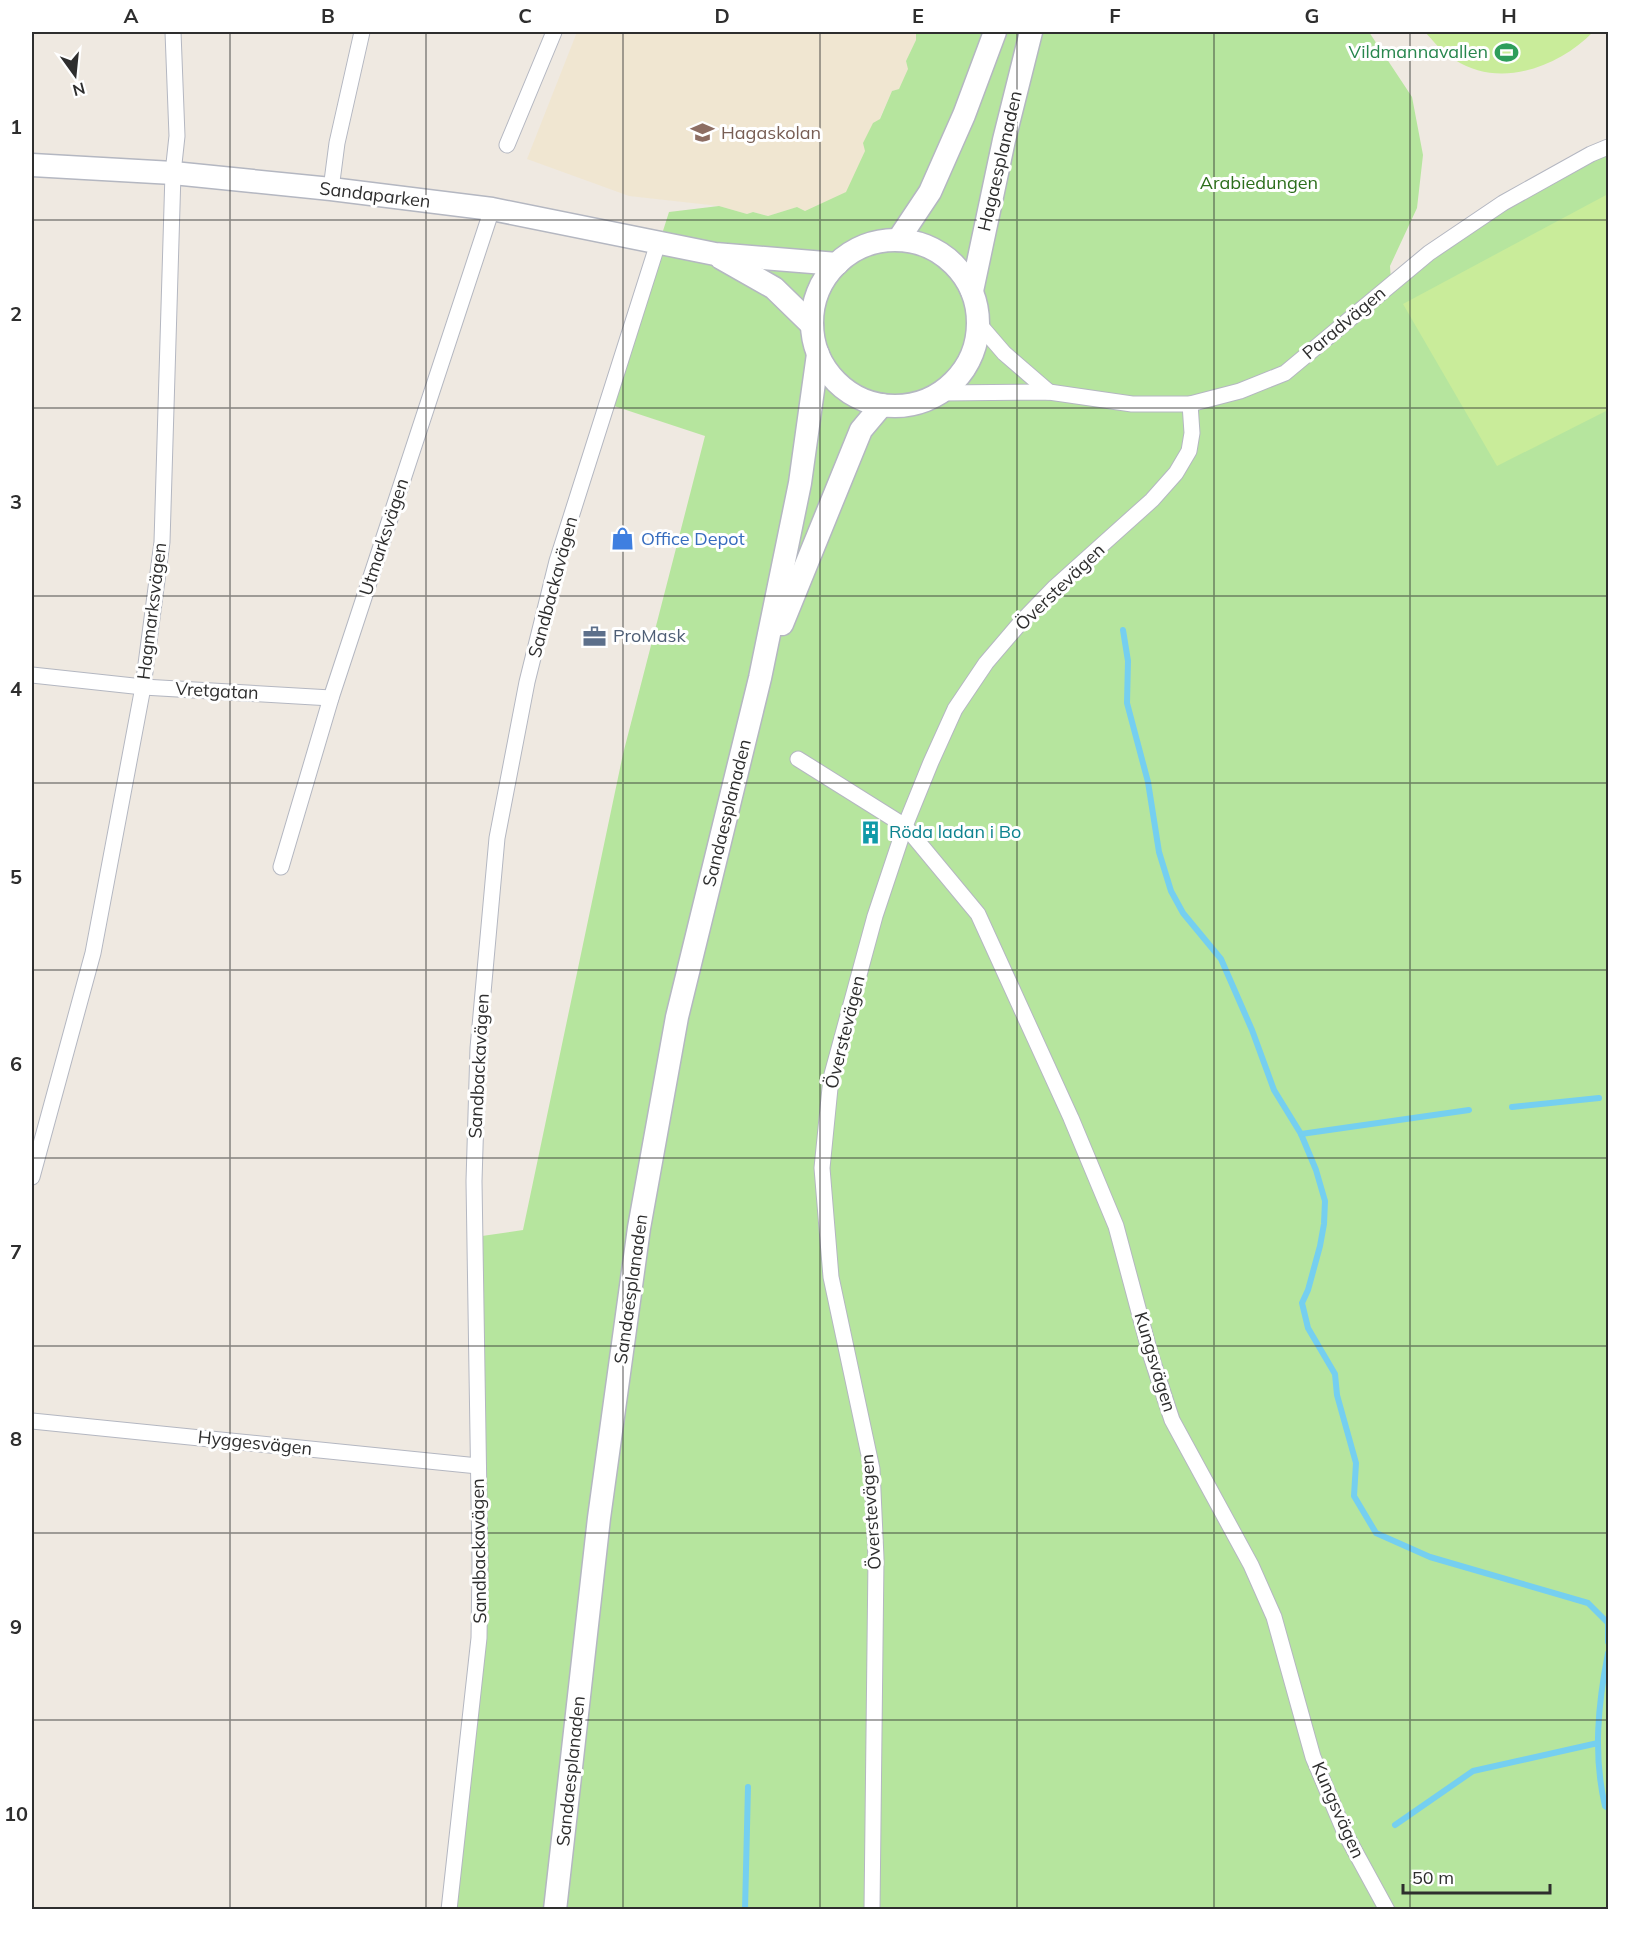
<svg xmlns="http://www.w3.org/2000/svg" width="1640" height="1941" font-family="Mulish,sans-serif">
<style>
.education{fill:#f0e6d1}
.green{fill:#b6e59e}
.pitch{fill:#c9ec9a}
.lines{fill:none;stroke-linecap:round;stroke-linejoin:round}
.stream{stroke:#75cff0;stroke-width:6}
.street-casing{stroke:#b4b7c1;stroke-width:17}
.secondary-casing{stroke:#b4b7c1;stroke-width:25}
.street{stroke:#fff;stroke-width:15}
.secondary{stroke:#fff;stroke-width:22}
.grid{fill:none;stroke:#2e2e2e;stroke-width:1.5;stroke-opacity:0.55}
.labels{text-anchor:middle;stroke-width:6;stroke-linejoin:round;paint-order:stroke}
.leisure-label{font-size:18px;fill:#27864d;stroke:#fff;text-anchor:end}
.education-label{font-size:18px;fill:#785e54;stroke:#fff;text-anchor:start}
.street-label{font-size:18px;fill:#2e2e2e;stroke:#fff}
.park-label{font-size:18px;fill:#2c6e1b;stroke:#fff}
.shop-label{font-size:18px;fill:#366cbe;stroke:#fff;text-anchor:start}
.service-label{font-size:18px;fill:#4e5e75;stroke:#fff;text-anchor:start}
.culture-label{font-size:18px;fill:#0d838f;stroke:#fff;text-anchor:start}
.neatline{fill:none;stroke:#2e2e2e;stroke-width:2}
.grid-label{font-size:20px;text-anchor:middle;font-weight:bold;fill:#2e2e2e}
</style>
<rect width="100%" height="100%" fill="#efe9e1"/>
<!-- education -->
<path class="education" d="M577,32H916V40L906,61L909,69L899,89L892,91L847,192L805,211L797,207L768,216L753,212L747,214L719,206L629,196L527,159Z"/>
<!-- green -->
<path class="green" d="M916,32H1369L1412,97L1423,155L1417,208L1390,266L1391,282L1429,253L1608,147V1909L449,1910L479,1638L475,1237L523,1230L623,754L705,436L608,404L669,212L719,206L747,214L753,212L768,216L797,207L805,211L846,192L865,151L863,143L873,123L880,119L892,91L899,89L908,69L906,61L916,40Z"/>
<!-- pitch -->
<g class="pitch">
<path d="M1425,32H1593C1559,67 1500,89 1455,60C1443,53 1434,42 1425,32Z"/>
<path d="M1608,194V410L1497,466L1403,304Z"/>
</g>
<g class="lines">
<!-- stream -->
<g class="stream">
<path d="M1123,630L1128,661L1127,703L1148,782L1159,852L1171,891L1183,913L1221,959L1252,1030L1274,1090L1301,1134L1316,1170L1325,1201L1324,1224L1320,1246L1308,1290L1302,1303L1308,1328L1335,1374L1337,1395L1356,1463L1354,1496L1376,1533L1430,1557L1588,1603L1608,1623V1642"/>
<path d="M1512,1107L1599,1098"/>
<path d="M1301,1134L1469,1110"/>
<path d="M1608,1653C1598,1704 1593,1755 1605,1806L1608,1808"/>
<path d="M1395,1825L1473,1771L1598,1743"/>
<path d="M745,1910L748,1787"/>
</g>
<defs>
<g id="street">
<path d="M507,145L554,32"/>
<path d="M331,189L337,143L362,32"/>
<path d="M979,324L1004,353L1049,392"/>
<path d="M941,393L1049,392L1132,404H1190L1240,391L1285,373L1429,253L1503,203L1591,154L1608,147"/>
<path d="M32,675L143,687L331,698"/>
<path d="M798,759L905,826L978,914L1071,1118L1116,1226L1150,1353L1172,1420L1251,1565L1274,1617L1313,1757L1345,1833L1387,1910"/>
<path d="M281,867L331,698L492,209"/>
<path d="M32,1177L93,953L143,687L162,542L173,173L177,136L173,32"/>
<path d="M32,1421L478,1466"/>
<path d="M449,1910L479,1638L480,1563L474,1181L478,1048L497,838L527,682L557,561L658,243"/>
<path d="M872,1910L876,1558L872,1469L831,1277L822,1168L831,1078L875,916L905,826L931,762L955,709L986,663L1021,622L1055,587L1152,500L1176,473L1189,451L1192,433L1190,404"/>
</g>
<g id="secondary">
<path d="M32,165L173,173L331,189L492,209L715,254L837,264"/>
<circle cx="895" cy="323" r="83"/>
<path d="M898,240L930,192L964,115L995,32"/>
<path d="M721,258L774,288L812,325"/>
<path d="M972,291L1004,140L1031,32"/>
<path d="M782,624L861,430L882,405"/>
<path d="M555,1910L599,1518L639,1228L677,1017L760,678L800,483L818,354"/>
</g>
</defs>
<!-- street casing -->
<use href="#street" class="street-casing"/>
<!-- secondary casing -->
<use href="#secondary" class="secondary-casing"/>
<!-- street -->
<use href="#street" class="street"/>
<!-- secondary -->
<use href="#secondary" class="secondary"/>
</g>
<!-- grid -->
<path class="grid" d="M230,32V1910M426,32V1910M623,32V1910M820,32V1910M1017,32V1910M1214,32V1910M1410,32V1910M32,220H1608M32,408H1608M32,596H1608M32,783H1608M32,970H1608M32,1158H1608M32,1346H1608M32,1533H1608M32,1720H1608"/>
<!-- icons -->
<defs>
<symbol id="stadium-bare" viewBox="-9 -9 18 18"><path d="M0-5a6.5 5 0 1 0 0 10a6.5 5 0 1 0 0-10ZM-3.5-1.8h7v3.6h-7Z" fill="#2e9e5b" stroke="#fff" stroke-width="2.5" paint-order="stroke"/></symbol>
<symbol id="school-bare" viewBox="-9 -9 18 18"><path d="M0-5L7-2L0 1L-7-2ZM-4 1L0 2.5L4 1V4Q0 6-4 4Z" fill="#8d6e63" stroke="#fff" stroke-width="2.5" paint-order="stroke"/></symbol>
<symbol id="shop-bare" viewBox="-9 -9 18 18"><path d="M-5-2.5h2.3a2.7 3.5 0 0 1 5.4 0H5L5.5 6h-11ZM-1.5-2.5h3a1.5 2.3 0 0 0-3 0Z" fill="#3f7fe0" stroke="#fff" stroke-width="2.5" paint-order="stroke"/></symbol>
<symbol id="office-bare" viewBox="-9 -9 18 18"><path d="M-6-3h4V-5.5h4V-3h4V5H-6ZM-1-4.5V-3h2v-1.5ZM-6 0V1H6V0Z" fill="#5c6f8a" stroke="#fff" stroke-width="2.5" paint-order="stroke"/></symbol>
<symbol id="building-bare" viewBox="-9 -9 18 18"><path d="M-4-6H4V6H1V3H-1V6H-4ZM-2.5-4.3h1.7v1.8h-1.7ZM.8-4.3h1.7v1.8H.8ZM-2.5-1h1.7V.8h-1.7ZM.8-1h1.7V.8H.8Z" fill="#0f9aa8" stroke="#fff" stroke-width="2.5" paint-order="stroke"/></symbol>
</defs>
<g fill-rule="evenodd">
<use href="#stadium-bare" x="1490" y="36" width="33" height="33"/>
<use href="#school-bare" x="686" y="116" width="33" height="33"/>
<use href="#shop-bare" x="606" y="522" width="33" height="33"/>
<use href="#office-bare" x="578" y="620" width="33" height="33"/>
<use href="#building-bare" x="854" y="816" width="33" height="33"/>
</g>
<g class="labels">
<!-- leisure labels -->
<g class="leisure-label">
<text x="1488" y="58">Vildmannavallen</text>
</g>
<!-- education labels -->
<g class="education-label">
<text x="721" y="139">Hagaskolan</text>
</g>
<!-- street labels -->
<g class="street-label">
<text transform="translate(1000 161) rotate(-77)" y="6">Hagaesplanaden</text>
<text transform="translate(375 195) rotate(7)" y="6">Sandaparken</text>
<text transform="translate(1344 323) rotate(-40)" y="6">Paradvägen</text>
<text transform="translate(384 537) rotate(-72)" y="6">Utmarksvägen</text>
<text transform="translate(553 587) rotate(-75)" y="6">Sandbackavägen</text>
<text transform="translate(1060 587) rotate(-44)" y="6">Överstevägen</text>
<text transform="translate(152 611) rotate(-83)" y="6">Hagmarksvägen</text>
<text transform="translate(217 691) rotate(3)" y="6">Vretgatan</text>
<text transform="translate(727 813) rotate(-76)" y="6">Sandaesplanaden</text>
<text transform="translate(845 1032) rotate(-76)" y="6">Överstevägen</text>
<text transform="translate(479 1066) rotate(-87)" y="6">Sandbackavägen</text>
<text transform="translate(631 1289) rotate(-82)" y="6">Sandaesplanaden</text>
<text transform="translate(1155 1362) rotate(73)" y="6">Kungsvägen</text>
<text transform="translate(255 1443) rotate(6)" y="6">Hyggesvägen</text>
<text transform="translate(871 1512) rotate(-94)" y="6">Överstevägen</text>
<text transform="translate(479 1551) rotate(-91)" y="6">Sandbackavägen</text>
<text transform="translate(571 1771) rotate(-84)" y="6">Sandaesplanaden</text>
<text transform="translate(1338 1810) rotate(66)" y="6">Kungsvägen</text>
</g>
<!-- park labels -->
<g class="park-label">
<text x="1259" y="189">Arabiedungen</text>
</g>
<!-- shop labels -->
<g class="shop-label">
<text x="641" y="545">Office Depot</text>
</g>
<!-- service labels -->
<g class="service-label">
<text x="613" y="642">ProMask</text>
</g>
<!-- culture labels -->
<g class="culture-label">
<text x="889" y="838">Röda ladan i Bo</text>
</g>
</g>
<!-- border -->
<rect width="1640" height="1941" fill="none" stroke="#ffffff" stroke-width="66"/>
<!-- north arrow -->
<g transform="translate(75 75) rotate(165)" stroke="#ffffff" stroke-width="4.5" paint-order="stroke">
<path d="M0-4.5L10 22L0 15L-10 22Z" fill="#2e2e2e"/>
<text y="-9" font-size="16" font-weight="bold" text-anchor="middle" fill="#2e2e2e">N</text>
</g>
<!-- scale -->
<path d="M1403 1884v9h147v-9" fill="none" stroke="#2e2e2e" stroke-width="3"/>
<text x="1412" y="1884" font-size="18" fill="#2e2e2e" stroke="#ffffff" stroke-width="4.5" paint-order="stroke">50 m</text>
<rect x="33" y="33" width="1574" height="1875" class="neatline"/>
<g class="grid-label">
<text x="131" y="23">A</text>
<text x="328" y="23">B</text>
<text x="525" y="23">C</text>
<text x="722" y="23">D</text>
<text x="918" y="23">E</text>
<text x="1115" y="23">F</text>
<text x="1312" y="23">G</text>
<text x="1509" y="23">H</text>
<text x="16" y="134">1</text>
<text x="16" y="321">2</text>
<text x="16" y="509">3</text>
<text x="16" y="696">4</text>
<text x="16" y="884">5</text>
<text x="16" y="1071">6</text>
<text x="16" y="1259">7</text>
<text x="16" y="1446">8</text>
<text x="16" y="1634">9</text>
<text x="16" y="1821">10</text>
</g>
</svg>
